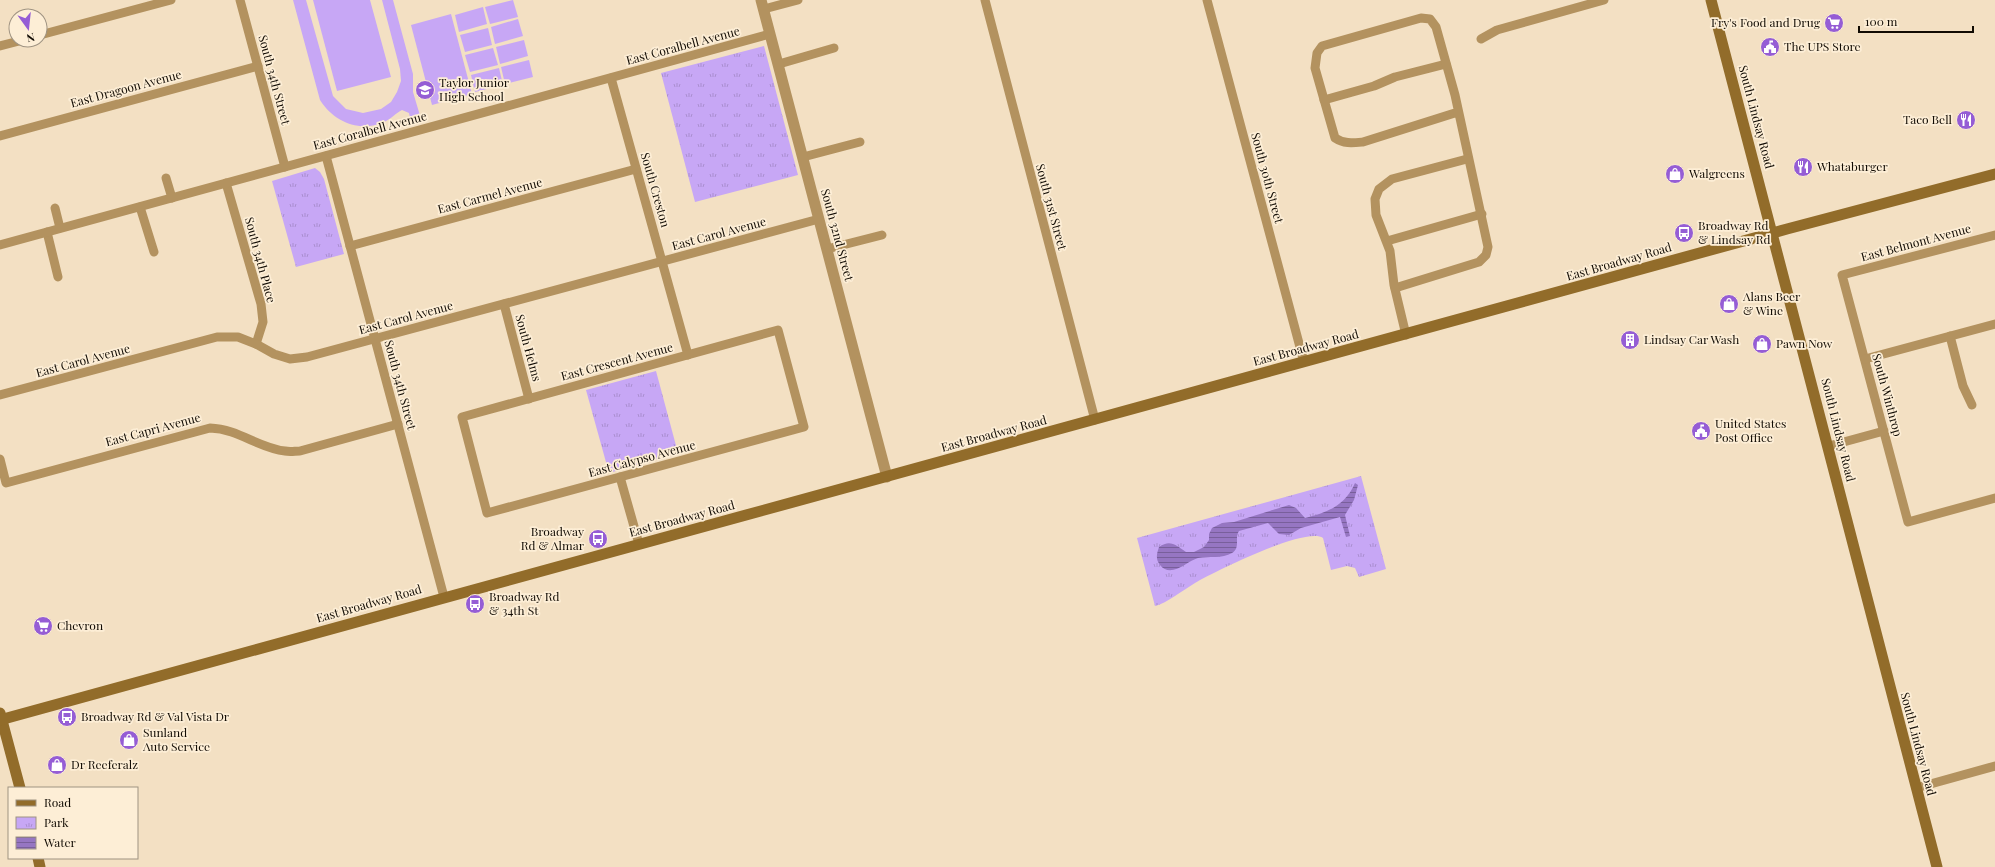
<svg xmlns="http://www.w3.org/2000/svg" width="1995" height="867" font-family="'Playfair Display',serif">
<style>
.green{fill:#c7a7f5}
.park{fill:url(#park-tufts)}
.water{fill:url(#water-rules)}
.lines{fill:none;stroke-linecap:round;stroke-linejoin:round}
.minor{stroke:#b3925f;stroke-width:9}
.tertiary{stroke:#b3925f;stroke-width:11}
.secondary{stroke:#926c2a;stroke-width:11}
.labels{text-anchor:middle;stroke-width:3.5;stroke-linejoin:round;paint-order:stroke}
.poi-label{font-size:12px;fill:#110b03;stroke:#fdeed6;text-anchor:start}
.street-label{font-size:12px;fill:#110b03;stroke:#fdeed6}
</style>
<defs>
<pattern id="park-tufts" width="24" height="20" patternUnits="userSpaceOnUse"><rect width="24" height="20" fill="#c7a7f5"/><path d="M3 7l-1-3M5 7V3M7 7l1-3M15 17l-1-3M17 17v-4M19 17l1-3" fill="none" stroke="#aa8ed0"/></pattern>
<pattern id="water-rules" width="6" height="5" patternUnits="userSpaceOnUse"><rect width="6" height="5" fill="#9676c2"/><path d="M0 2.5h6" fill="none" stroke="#795f9b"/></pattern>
</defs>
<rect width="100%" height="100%" fill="#f3e0c3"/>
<!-- green -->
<g class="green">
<path d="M293,0H306L333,96L346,109L363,113L381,109L391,102L397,92L401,81L400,69L382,0H393L413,74V92L421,119L411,122L409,113L402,110C396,113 391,119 384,122C360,133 334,122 320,100Z"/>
<path d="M313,0H370L391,77L337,91Z"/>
<path d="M513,0L518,17L490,24L485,7Z"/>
<path d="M483,7L487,24L459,32L455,15Z"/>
<path d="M451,14L472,94L432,105L411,25Z"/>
<path d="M518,19L523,36L495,44L491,27Z"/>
<path d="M488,28L492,45L465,52L460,35Z"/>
<path d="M524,40L528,56L500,64L496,47Z"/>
<path d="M493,48L498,65L470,72L465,55Z"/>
<path d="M529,60L533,77L505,84L501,67Z"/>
<path d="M499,68L503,85L475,92L471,75Z"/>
</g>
<!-- park -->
<g class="park">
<path d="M764,46L798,175L695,202L661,73Z"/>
<path d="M315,168L320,172L324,179L344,254L296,267L272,181Z"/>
<path d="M656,371L678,453L609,473L586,390Z"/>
<path d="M1361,476L1386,569L1359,577L1355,568L1347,566L1331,570L1323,538C1306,526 1214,572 1195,583C1183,590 1167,603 1155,606L1137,538Z"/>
</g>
<!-- water -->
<path class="water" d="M1355,483L1358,485L1354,500L1345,515L1350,536L1346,537L1340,517L1301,528L1289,535L1279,534L1268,523L1239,531C1234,538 1241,547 1232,553C1222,559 1209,556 1198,558C1187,561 1171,579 1160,565C1155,559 1157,553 1159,547C1170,539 1176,545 1186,552H1194L1204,547L1209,540V534L1212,528L1222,523L1234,522L1289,505L1296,508L1305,518C1328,512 1345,506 1355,483Z"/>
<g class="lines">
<!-- minor -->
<g class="minor">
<path d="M240,0L285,167"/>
<path d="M985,0L1095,420"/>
<path d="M1207,0L1304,362"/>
<path d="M764,9L798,0"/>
<path d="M40,35L171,0"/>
<path d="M1481,39L1497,30L1604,0"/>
<path d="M0,46L23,40"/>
<path d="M779,64L834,48"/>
<path d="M611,78L688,355"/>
<path d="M1324,100L1374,86L1395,77L1446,64"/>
<path d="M0,136L258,66"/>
<path d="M326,156L444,597"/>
<path d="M803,157L860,142"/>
<path d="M166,178L172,198"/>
<path d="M226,183L261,304L263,322L256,344"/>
<path d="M140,207L154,252"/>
<path d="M55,208L60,228"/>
<path d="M47,232L58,277"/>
<path d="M1995,235L1842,275L1908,522L1995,498"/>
<path d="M1387,241L1482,214"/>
<path d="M0,245L770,34"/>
<path d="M350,246L636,169"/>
<path d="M827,249L882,235"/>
<path d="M1395,288L1479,262L1486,255L1488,247L1455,95L1436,27L1430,19L1421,18L1322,46L1317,53L1315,68L1335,138C1344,144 1352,143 1363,142L1458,112"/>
<path d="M504,304L529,399"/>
<path d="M778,330L804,427L487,513L462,417Z"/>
<path d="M1406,335L1394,285L1390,251L1376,215L1375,199L1379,189L1392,179L1467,159"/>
<path d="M1950,336L1963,386L1972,405"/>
<path d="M1865,359L1995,324"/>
<path d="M0,395L217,337H238L256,344L274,354L290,359L307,357L819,219"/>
<path d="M1829,446L1884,431"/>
<path d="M0,459L6,483L210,428C239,429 258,448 285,451C290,452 295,451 300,451L398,424"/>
<path d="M620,477L639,544"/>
<path d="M1916,788L1995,766"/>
</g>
<!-- tertiary -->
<path class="tertiary" d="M761,0L887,477"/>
<!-- secondary -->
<g class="secondary">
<path d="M1711,0C1788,289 1861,578 1937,867"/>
<path d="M0,713L20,788"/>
<path d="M0,720L1787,229L1995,174"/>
<path d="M38,858L40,867"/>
</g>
</g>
<!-- icons -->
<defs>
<symbol id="supermarket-disc" viewBox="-11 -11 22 22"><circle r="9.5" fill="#955dd5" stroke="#fdeed6"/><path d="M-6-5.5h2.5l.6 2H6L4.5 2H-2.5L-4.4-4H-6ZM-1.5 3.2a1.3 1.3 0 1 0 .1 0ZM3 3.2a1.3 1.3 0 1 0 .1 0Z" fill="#fff"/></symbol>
<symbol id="civic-disc" viewBox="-11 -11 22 22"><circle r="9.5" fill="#955dd5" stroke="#fdeed6"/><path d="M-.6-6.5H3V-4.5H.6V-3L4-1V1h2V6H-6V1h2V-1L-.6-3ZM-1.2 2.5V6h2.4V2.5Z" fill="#fff"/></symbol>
<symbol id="school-disc" viewBox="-11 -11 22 22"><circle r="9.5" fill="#955dd5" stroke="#fdeed6"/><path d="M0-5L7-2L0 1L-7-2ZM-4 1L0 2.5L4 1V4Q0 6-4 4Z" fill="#fff"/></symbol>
<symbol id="restaurant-disc" viewBox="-11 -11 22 22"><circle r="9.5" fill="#955dd5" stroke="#fdeed6"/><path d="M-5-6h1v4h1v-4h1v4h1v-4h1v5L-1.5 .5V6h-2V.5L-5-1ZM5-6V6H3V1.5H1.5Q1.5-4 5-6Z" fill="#fff"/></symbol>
<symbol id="shop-disc" viewBox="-11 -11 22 22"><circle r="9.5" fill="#955dd5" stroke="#fdeed6"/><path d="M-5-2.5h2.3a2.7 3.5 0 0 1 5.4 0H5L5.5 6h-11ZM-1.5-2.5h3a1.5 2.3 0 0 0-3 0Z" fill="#fff"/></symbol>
<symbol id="bus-disc" viewBox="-11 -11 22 22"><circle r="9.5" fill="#955dd5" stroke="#fdeed6"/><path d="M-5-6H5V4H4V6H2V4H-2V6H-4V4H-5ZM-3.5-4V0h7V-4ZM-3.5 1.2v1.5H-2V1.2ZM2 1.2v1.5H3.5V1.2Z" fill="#fff"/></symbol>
<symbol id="building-disc" viewBox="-11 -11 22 22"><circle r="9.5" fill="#955dd5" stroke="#fdeed6"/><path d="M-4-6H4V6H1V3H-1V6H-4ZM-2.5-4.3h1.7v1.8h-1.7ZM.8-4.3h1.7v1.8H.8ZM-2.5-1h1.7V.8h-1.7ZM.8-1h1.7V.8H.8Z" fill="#fff"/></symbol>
</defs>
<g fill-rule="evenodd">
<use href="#supermarket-disc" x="1823" y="12" width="22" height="22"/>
<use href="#civic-disc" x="1759" y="36" width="22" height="22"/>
<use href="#school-disc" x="414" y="79" width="22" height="22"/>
<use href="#restaurant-disc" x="1955" y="109" width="22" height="22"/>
<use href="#restaurant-disc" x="1792" y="156" width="22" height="22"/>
<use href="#shop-disc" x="1664" y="163" width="22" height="22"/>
<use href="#bus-disc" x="1673" y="222" width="22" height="22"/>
<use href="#shop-disc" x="1718" y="293" width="22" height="22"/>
<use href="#building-disc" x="1619" y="329" width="22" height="22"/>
<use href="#shop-disc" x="1751" y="333" width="22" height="22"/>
<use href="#civic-disc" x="1690" y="420" width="22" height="22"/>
<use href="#bus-disc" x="587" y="528" width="22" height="22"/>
<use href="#bus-disc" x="464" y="593" width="22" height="22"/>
<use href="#supermarket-disc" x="32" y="615" width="22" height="22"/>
<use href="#bus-disc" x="56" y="706" width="22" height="22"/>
<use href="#shop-disc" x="118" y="729" width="22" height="22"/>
<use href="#shop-disc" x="46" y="754" width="22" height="22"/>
</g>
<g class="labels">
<!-- poi labels -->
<g class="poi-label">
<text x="1820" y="27" text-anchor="end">Fry's Food and Drug</text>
<text x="1784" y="51">The UPS Store</text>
<text x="439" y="87">Taylor Junior<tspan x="439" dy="14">High School</tspan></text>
<text x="1952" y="124" text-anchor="end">Taco Bell</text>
<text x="1817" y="171">Whataburger</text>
<text x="1689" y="178">Walgreens</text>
<text x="1698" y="230">Broadway Rd<tspan x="1698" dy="14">&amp; Lindsay Rd</tspan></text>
<text x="1743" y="301">Alans Beer<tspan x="1743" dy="14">&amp; Wine</tspan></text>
<text x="1644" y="344">Lindsay Car Wash</text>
<text x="1776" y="348">Pawn Now</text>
<text x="1715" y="428">United States<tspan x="1715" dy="14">Post Office</tspan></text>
<text x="584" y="536" text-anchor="end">Broadway<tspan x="584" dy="14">Rd &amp; Almar</tspan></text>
<text x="489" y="601">Broadway Rd<tspan x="489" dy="14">&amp; 34th St</tspan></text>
<text x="57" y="630">Chevron</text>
<text x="81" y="721">Broadway Rd &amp; Val Vista Dr</text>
<text x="143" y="737">Sunland<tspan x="143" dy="14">Auto Service</tspan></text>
<text x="71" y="769">Dr Reeferalz</text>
</g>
<!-- street labels -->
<g class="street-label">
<text transform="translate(683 46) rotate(-15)" y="4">East Coralbell Avenue</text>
<text transform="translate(274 80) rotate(75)" y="4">South 34th Street</text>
<text transform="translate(126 89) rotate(-15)" y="4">East Dragoon Avenue</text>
<text transform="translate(1756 117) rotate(75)" y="4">South Lindsay Road</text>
<text transform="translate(370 131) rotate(-15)" y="4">East Coralbell Avenue</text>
<text transform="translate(1267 178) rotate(75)" y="4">South 30th Street</text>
<text transform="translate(655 190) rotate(74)" y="4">South Creston</text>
<text transform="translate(490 196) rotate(-15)" y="4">East Carmel Avenue</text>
<text transform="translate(1051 207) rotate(75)" y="4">South 31st Street</text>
<text transform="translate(719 234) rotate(-15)" y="4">East Carol Avenue</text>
<text transform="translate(837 235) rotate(75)" y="4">South 32nd Street</text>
<text transform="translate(1916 243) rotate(-15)" y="4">East Belmont Avenue</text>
<text transform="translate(260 260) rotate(75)" y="4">South 34th Place</text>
<text transform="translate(1619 262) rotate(-16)" y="4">East Broadway Road</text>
<text transform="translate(406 318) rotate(-15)" y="4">East Carol Avenue</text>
<text transform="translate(528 348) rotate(75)" y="4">South Helms</text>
<text transform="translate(1306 348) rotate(-15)" y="4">East Broadway Road</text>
<text transform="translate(83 361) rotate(-15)" y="4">East Carol Avenue</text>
<text transform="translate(617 362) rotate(-15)" y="4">East Crescent Avenue</text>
<text transform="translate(400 385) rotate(75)" y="4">South 34th Street</text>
<text transform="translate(1887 395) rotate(75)" y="4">South Winthrop</text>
<text transform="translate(153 430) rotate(-15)" y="4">East Capri Avenue</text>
<text transform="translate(1838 430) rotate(76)" y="4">South Lindsay Road</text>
<text transform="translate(994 434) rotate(-15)" y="4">East Broadway Road</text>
<text transform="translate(642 459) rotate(-15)" y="4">East Calypso Avenue</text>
<text transform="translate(682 519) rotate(-15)" y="4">East Broadway Road</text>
<text transform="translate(369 604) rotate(-16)" y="4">East Broadway Road</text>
<text transform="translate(1918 744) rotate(75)" y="4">South Lindsay Road</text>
</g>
</g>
<!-- legend -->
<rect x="8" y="787" width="130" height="72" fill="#fdeed6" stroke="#9f9382"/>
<rect x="16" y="800" width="20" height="6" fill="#926c2a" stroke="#9f9382"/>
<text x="44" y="807" font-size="12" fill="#110b03">Road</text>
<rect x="16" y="817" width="20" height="12" fill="url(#park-tufts)" stroke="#9f9382"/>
<text x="44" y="827" font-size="12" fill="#110b03">Park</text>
<rect x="16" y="837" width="20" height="12" fill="url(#water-rules)" stroke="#9f9382"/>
<text x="44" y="847" font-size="12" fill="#110b03">Water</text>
<!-- north arrow -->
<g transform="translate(28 28) rotate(165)"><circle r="19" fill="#fdeed6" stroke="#9f9382"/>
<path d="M0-3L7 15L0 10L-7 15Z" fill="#955dd5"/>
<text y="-6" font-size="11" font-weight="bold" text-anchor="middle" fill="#110b03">N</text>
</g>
<!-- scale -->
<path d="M1859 26v6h114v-6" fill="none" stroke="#110b03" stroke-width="2"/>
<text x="1865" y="26" font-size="12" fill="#110b03" stroke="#fdeed6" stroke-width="3" paint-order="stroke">100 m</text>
</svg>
